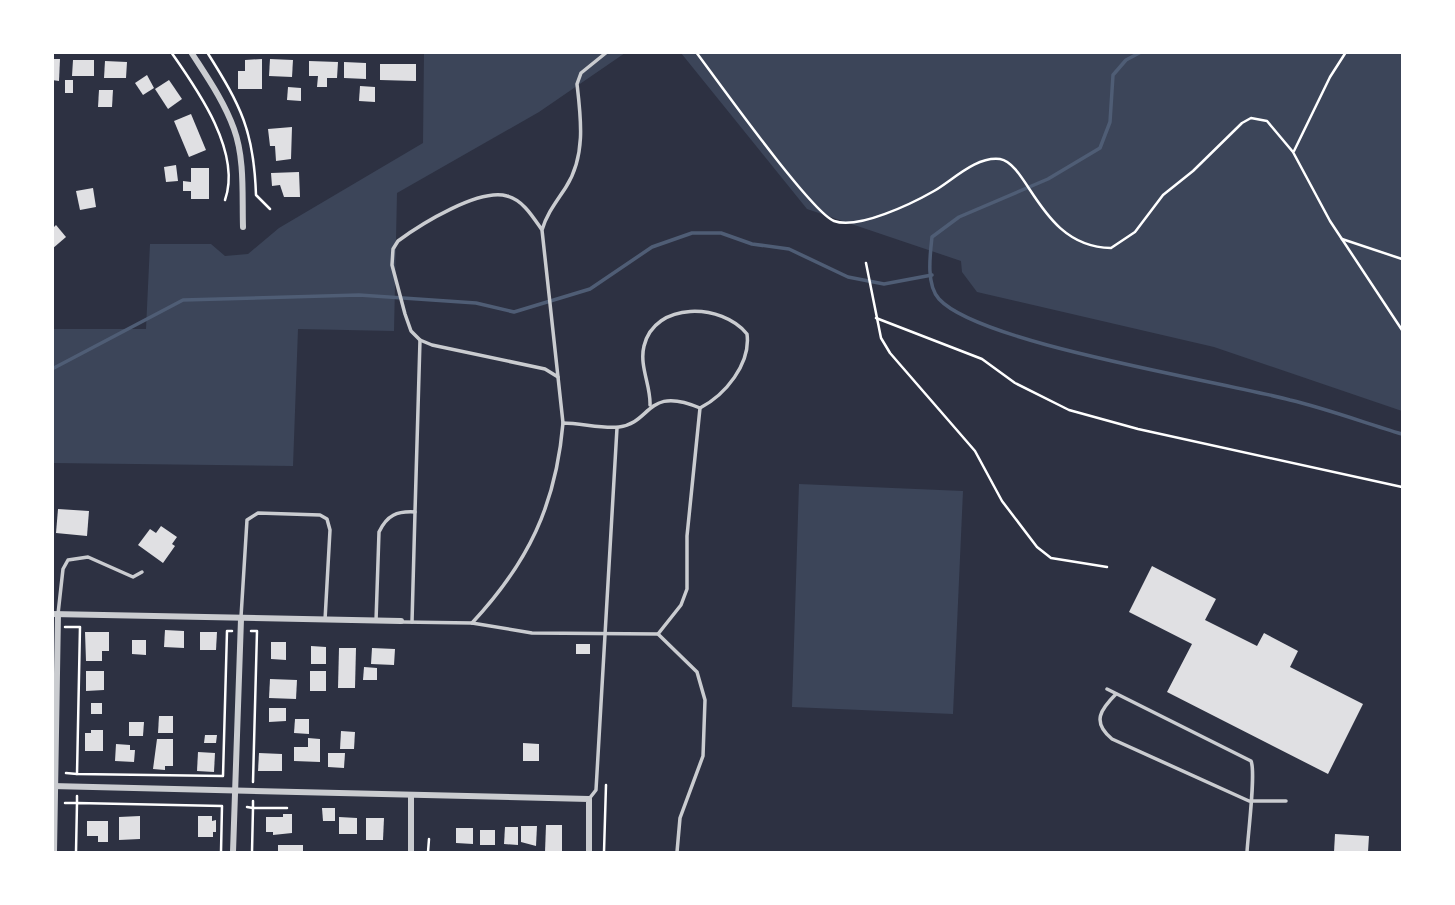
<svg xmlns="http://www.w3.org/2000/svg" width="1455" height="905" font-family="'PT Sans Narrow',sans-serif">
<style>
.green{fill:#3c4559}
.lines{fill:none;stroke-linecap:round;stroke-linejoin:round}
.stream{stroke:#4f5d75;stroke-width:3.5}
.building{fill:#e0e0e3}
.path{stroke:#fff;stroke-width:2.5}
.service{stroke:#caccd0;stroke-width:3.5}
.minor{stroke:#caccd0;stroke-width:6}
</style>
<rect width="100%" height="100%" fill="#2d3142"/>
<!-- green -->
<g class="green">
<path d="M424,53H625L539,112L397,193L394,331L298,329L293,466L53,463V329H146L150,244H211L225,256L248,254L279,228L423,143Z"/>
<path d="M681,53H1402V411L1214,347L977,292L962,272L961,261L807,209Z"/>
<path d="M799,484L963,491L953,714L792,707Z"/>
</g>
<g class="lines">
<!-- stream -->
<g class="stream">
<path d="M1141,52L1126,60L1113,75L1110,122L1100,148L1048,179L959,217L932,237C930,255 926,285 939,299C980,344 1221,381 1290,400C1328,409 1365,423 1402,434"/>
<path d="M52,369L183,300L359,295L476,303L514,312L590,289L652,247L692,233H721L752,244L789,249L848,277L884,284L932,275"/>
</g>
</g>
<!-- building -->
<g class="building">
<path d="M52,59H60L59,81L52,80Z"/>
<path d="M262,59V89H238V71H245V60Z"/>
<path d="M270,59L293,60L292,77L269,76Z"/>
<path d="M73,60H94V76H72Z"/>
<path d="M105,61L127,62L126,78H104Z"/>
<path d="M309,61L338,62L337,78H327V87H317L318,76H309Z"/>
<path d="M344,62L366,63V79L344,78Z"/>
<path d="M380,64H416V81L380,80Z"/>
<path d="M147,75L154,88L143,95L135,83Z"/>
<rect x="65" y="80" width="8" height="13"/>
<path d="M169,80L182,99L168,109L155,89Z"/>
<path d="M360,86L375,87V102L359,101Z"/>
<path d="M288,87L301,88V101L287,100Z"/>
<path d="M99,90H113L112,107H98Z"/>
<path d="M191,114L206,150L189,157L174,121Z"/>
<path d="M292,127L291,159L276,161L275,146H270L268,129Z"/>
<path d="M176,165L178,181L166,182L164,167Z"/>
<path d="M191,168H209V199H191V191H183V181L191,182Z"/>
<path d="M299,172L300,197H284L280,185L272,186L271,173Z"/>
<path d="M93,188L96,207L80,210L76,191Z"/>
<path d="M56,225L66,237L52,249V229Z"/>
<path d="M58,509L89,511L87,536L56,533Z"/>
<path d="M161,526L177,537L172,544L175,546L163,563L138,545L150,529L156,533Z"/>
<path d="M1152,566L1216,599L1205,620L1257,646L1264,633L1298,651L1290,667L1363,704L1328,774L1167,692L1192,644L1129,612Z"/>
<path d="M165,630L184,631V648L164,647Z"/>
<path d="M85,632H109V651H102V661H86Z"/>
<path d="M200,632H217L216,650H200Z"/>
<path d="M132,640H146V655L132,654Z"/>
<path d="M271,642H286V660L271,659Z"/>
<rect x="576" y="644" width="14" height="10"/>
<path d="M311,646L326,647V664H311Z"/>
<path d="M339,648H356L355,688H338Z"/>
<path d="M372,648L395,649L394,665L371,664Z"/>
<path d="M364,667L377,668V680H363Z"/>
<path d="M86,671H104V690L86,691Z"/>
<rect x="310" y="671" width="16" height="20"/>
<path d="M270,679L297,680L296,699L269,698Z"/>
<rect x="91" y="703" width="11" height="11"/>
<path d="M269,708H286V721L269,722Z"/>
<path d="M159,716H173V733H158Z"/>
<path d="M295,719H309V734L294,733Z"/>
<path d="M129,722H144L143,736H129Z"/>
<path d="M91,730H103V751H85V733H91Z"/>
<path d="M341,731L355,732L354,749H340Z"/>
<path d="M205,735H217L216,743H204Z"/>
<path d="M308,738L320,739V762L294,761V747H308Z"/>
<path d="M157,739H173V766H165V770L153,769Z"/>
<path d="M523,743L539,744V761H523Z"/>
<path d="M116,744L130,745V750H135L134,762L115,761Z"/>
<path d="M198,752L215,753L214,772L197,771Z"/>
<path d="M259,753L282,754V771H258Z"/>
<path d="M328,753H345L344,768L328,767Z"/>
<path d="M322,808H335V821H323Z"/>
<path d="M283,814H292V833L273,835V832H266V817H283Z"/>
<path d="M140,816V839L119,840V817Z"/>
<path d="M198,816H212V821L216,820V832H213V837H198Z"/>
<path d="M339,817L357,818V834H339Z"/>
<path d="M366,818H384L383,840H366Z"/>
<path d="M87,821H108V842H98V836H87Z"/>
<path d="M546,825H562V852H545Z"/>
<path d="M521,826H537L536,846L521,842Z"/>
<path d="M505,827H518V845L504,844Z"/>
<path d="M456,828H473V844L456,843Z"/>
<rect x="480" y="830" width="15" height="15"/>
<path d="M1335,834L1369,836L1368,852H1334Z"/>
<rect x="278" y="845" width="25" height="7"/>
</g>
<g class="lines">
<!-- path -->
<g class="path">
<path d="M171,52C197,89 242,152 225,200"/>
<path d="M207,52C241,106 254,131 256,195L270,209"/>
<path d="M696,52C717,80 811,212 834,221C858,230 913,203 934,191C953,180 976,156 1000,159C1029,164 1041,247 1111,248L1135,232L1163,195L1193,171L1242,123L1251,118L1267,121L1293,152L1330,221L1402,330"/>
<path d="M1294,151L1330,77L1346,52"/>
<path d="M1342,239L1402,259"/>
<path d="M866,263L881,338L890,353L975,451L1002,501L1037,547L1051,558L1107,567"/>
<path d="M876,318L982,359L1015,383L1069,410L1138,429L1402,487"/>
<path d="M65,627H80L77,774L223,776L227,631H232"/>
<path d="M251,631H257L253,782"/>
<path d="M66,773L77,774"/>
<path d="M65,803H77V796"/>
<path d="M247,807L253,808V801"/>
<path d="M76,852L77,803L222,806L221,852"/>
<path d="M252,852L253,808H287"/>
<path d="M428,852L429,839"/>
<path d="M604,852L606,785"/>
</g>
<!-- service -->
<g class="service">
<path d="M542,230C533,217 523,200 507,196C479,188 421,224 398,241L393,249L392,265L405,314L411,331L420,340L432,345L545,369L558,377L542,230C547,213 557,201 566,187C586,156 581,118 577,84L581,73L607,52"/>
<path d="M558,377L563,423"/>
<path d="M650,405C651,386 639,366 644,346C655,301 722,303 747,334C751,364 725,395 700,408L687,536V589L681,605L658,634"/>
<path d="M58,614L63,569L68,560L88,557L133,577L142,572"/>
<path d="M241,617L247,520L258,513L320,515L327,519L330,530L325,620"/>
<path d="M376,621L379,532C387,515 397,511 415,512L420,340"/>
<path d="M402,622L472,623L532,633L658,634L697,672L705,700L703,756L680,818L677,852"/>
<path d="M412,622L415,512"/>
<path d="M472,623C528,563 556,505 563,423C581,423 602,429 619,427C652,423 646,385 700,408"/>
<path d="M1107,689L1251,761C1256,772 1248,834 1247,852"/>
<path d="M1116,694C1101,709 1091,722 1112,739L1249,801H1286"/>
<path d="M589,799L596,790L617,428"/>
</g>
<!-- minor -->
<g class="minor">
<path d="M191,52C207,77 224,101 234,129C245,159 242,196 243,227"/>
<path d="M52,614L401,621"/>
<path d="M52,786L589,799V852"/>
<path d="M54,852L58,614"/>
<path d="M233,852L241,619"/>
<path d="M411,852V796"/>
</g>
</g>
<!-- border -->
<rect width="1455" height="905" fill="none" stroke="#ffffff" stroke-width="108"/>
</svg>
